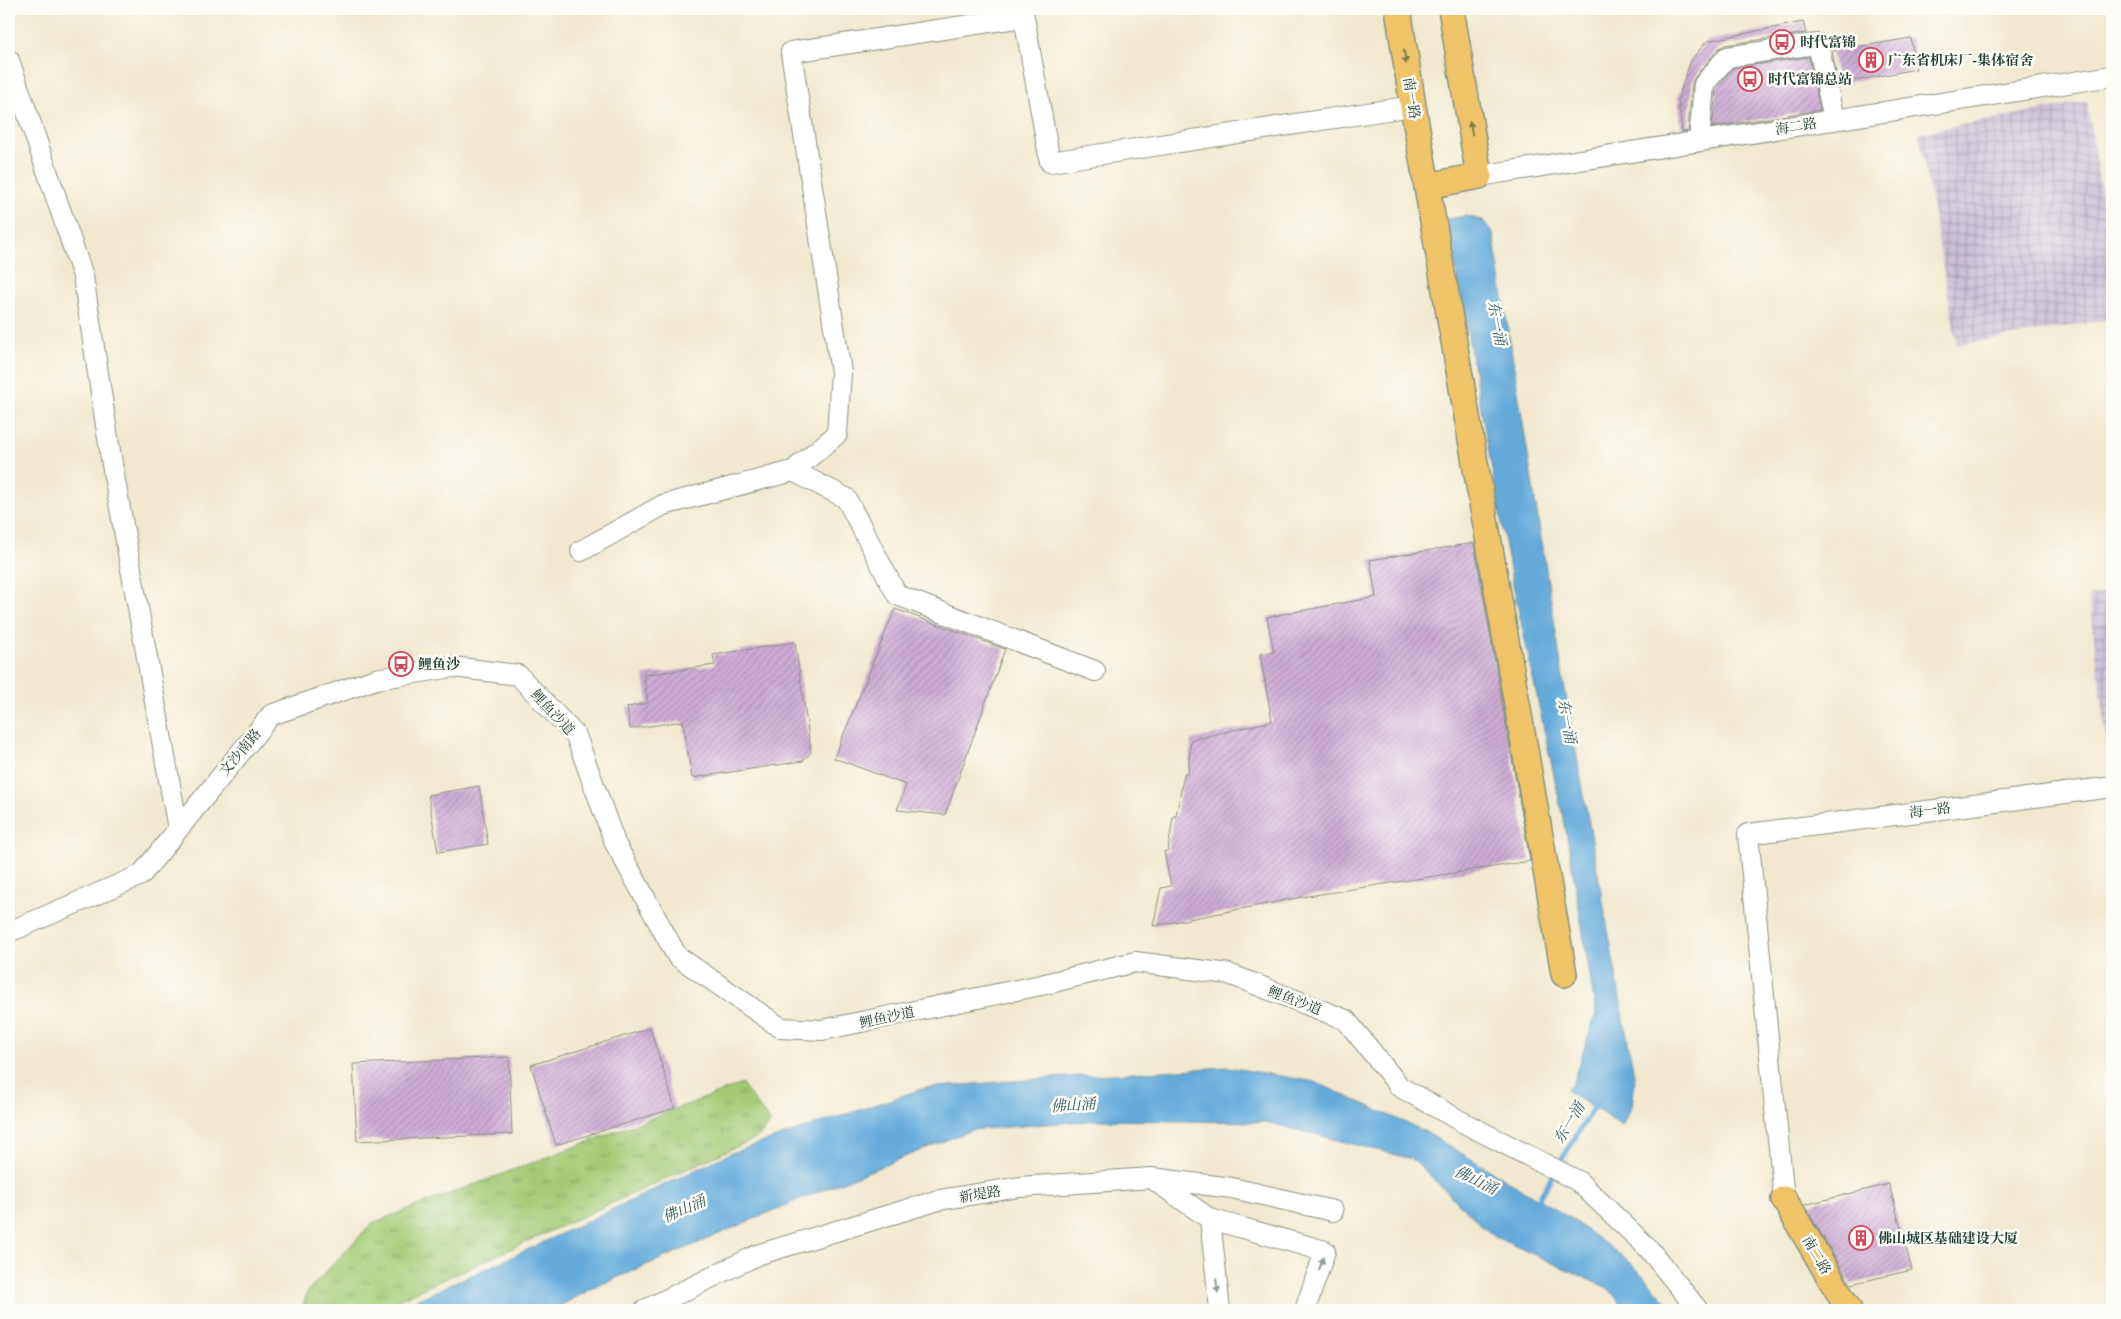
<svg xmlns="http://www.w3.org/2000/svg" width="2121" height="1319" font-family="'Old Standard TT','Noto Serif SC',serif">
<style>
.industrial{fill:url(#industrial-grid)}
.grass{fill:url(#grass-tufts);stroke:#628454}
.water{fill:#64aada;stroke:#427487}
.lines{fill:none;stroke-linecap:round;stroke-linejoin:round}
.stream{stroke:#64aada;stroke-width:5}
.building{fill:url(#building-hatch)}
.minor-casing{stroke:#889282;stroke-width:22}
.major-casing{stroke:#889282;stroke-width:28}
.minor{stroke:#fff;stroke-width:20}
.major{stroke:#efc469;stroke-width:25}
.oneway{fill:#7d7a4c}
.oneway2{fill:#8f9e9a}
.labels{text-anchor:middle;stroke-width:5;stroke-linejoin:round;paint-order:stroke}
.poi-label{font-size:14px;font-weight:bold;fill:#1f3d34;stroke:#fdfcf7;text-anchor:start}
.street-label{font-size:14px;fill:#1f3d34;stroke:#fdfcf7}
.water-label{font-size:15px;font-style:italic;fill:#345e66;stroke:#fdfcf7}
</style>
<defs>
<pattern id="industrial-grid" width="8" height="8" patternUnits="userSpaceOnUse" patternTransform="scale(1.25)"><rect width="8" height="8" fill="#cabfd6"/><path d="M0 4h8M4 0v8" fill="none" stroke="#a39cae"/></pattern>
<pattern id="grass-tufts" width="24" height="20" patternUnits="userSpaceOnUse" patternTransform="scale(1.25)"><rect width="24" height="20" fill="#a4ca74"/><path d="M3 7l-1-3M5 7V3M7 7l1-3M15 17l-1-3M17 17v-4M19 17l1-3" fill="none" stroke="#85a560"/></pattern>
<pattern id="building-hatch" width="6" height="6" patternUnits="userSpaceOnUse" patternTransform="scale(1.25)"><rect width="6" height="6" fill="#ceacd5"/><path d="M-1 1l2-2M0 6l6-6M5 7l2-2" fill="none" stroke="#a78dae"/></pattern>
</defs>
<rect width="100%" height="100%" fill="#fdfcf7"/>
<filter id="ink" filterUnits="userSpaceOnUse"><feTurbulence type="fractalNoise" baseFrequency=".02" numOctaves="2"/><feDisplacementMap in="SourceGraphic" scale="10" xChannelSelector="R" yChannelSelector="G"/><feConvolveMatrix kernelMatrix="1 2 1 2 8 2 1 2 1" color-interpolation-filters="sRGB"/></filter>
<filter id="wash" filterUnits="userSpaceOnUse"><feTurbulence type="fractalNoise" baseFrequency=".0096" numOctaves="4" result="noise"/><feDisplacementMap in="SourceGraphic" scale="20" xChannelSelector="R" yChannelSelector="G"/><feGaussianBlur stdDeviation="1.12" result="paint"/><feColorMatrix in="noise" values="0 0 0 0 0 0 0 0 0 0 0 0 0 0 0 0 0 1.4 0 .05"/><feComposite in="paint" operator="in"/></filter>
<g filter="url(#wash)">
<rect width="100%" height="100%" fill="#f1e8cf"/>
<!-- industrial -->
<g class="industrial">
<path d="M2087,101L2112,268V319L1957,345L1919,133Z"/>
<path d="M2112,592V749L2108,750L2089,596Z"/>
</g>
<!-- grass -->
<path class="grass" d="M742,1084L771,1123L756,1139L731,1149L376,1310H301L308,1291L372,1223Z"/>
<!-- water -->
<g class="water">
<path d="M1465,216L1482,220L1493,233L1564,684L1635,1081L1632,1106L1622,1126L1566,1090L1572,1085L1596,1013L1568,841L1511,575L1447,219Z"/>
<path d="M1228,1067L1315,1082L1424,1131L1567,1216L1631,1263L1675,1310H1626L1608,1288L1493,1236L1412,1159L1266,1122L1098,1120L971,1130L803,1198L593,1288L553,1310H394L514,1256L731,1153L925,1088L1064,1077Z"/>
</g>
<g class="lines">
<!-- stream -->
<g class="stream">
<path d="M1558,1166L1596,1103"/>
<path d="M1535,1205L1554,1173"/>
</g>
</g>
<g id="blocks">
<!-- building -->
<g class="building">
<path d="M1803,22L1806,33L1725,45L1718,49L1695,77L1692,83L1688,131L1682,132L1678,98L1691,60L1707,41Z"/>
<path d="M1911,38L1916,69L1838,84L1832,51Z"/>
<path d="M1809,57L1820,110L1712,127L1716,89L1733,68Z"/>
<path d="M1474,543L1530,861L1302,897L1153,926L1161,888L1171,886L1164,851H1168L1173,816H1176L1184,774L1188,773L1191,740L1272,721L1260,654L1274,652L1267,617L1376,597L1370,560Z"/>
<path d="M895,609L1005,649L945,815L897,810L906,785L834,758Z"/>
<path d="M795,642L811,752L803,761L692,778L683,721L630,729L627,707L648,703L644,675L715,665L713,655Z"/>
<path d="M479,786L488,844L438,852L428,795Z"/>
<path d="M650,1028L675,1108L556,1145L531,1065Z"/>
<path d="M509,1057L512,1134L357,1141L353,1064Z"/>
<path d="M1889,1184L1912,1270L1851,1284L1804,1205Z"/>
</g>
</g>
</g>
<g filter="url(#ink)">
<use href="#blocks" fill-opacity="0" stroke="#889282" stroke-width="1"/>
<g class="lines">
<defs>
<g id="minor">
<path d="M9,60L83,276L112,464L178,829"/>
<path d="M1701,141L1700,131L1704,84L1727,57L1808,45L1818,44L1834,120"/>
<path d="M1479,176L2112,76"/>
<path d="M793,471L846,498L897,595L1095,671"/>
<path d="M581,551L663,505L793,471L837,434L841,372L791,52L1024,17L1050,162L1413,106"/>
<path d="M9,932L141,875L271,715L376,679L453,667L518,675L576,736L615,843L677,956L781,1028L822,1030L1041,985L1135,962L1229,974L1346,1020L1400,1087L1466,1124L1578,1181L1648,1248L1698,1310"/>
<path d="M1154,1180L1210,1219L1325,1251L1305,1310"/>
<path d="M1784,1199L1748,834L2112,787"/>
<path d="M1210,1219L1220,1310"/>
<path d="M645,1310L757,1255L939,1200L1020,1187L1151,1178L1232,1188L1333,1211"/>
</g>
<g id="major">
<path d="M1398,9L1413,106L1564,974"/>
<path d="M1427,186L1479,176L1451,9"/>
<path d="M1784,1199L1849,1310"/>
</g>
</defs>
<!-- minor casing -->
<use href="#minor" class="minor-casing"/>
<!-- major casing -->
<use href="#major" class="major-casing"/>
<!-- minor -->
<use href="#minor" class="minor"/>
<!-- major -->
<use href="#major" class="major"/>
</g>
<!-- one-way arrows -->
<defs><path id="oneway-solid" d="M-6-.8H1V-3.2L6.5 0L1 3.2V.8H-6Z" transform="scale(1.25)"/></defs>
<g class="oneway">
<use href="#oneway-solid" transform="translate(1405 57) rotate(81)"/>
<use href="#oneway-solid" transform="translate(1471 128) rotate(-100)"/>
</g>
<g class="oneway2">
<use href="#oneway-solid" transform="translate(1321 1264) rotate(-71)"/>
<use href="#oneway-solid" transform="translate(1217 1286) rotate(83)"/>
</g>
</g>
<!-- icons -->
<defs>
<symbol id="bus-ring" viewBox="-11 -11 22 22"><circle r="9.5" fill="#fdfcf7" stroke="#d1495b" stroke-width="1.5"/><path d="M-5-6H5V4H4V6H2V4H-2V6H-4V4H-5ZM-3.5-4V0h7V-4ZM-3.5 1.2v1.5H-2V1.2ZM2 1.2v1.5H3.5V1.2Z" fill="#d1495b"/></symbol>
<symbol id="building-ring" viewBox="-11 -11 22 22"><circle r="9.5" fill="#fdfcf7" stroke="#d1495b" stroke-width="1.5"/><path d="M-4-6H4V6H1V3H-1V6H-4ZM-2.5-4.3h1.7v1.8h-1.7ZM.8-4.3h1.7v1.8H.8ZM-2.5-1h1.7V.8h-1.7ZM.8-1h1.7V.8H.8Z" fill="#d1495b"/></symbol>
</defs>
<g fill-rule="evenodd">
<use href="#bus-ring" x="1768" y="28" width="28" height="28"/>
<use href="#building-ring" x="1857" y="46" width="28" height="28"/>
<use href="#bus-ring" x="1736" y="65" width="28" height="28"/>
<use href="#bus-ring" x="387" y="650" width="28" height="28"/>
<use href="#building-ring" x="1847" y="1224" width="28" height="28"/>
</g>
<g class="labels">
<!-- poi labels -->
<g class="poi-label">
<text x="1800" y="47">时代富锦</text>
<text x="1888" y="65">广东省机床厂-集体宿舍</text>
<text x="1768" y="84">时代富锦总站</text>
<text x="418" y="669">鲤鱼沙</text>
<text x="1878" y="1243">佛山城区基础建设大厦</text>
</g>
<!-- street labels -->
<g class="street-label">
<text transform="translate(1412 98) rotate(81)" y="5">南一路</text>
<text transform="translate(1796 126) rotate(-9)" y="5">海二路</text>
<text transform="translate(553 712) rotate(47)" y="5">鲤鱼沙道</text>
<text transform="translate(240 752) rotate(-50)" y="5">文沙南路</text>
<text transform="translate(1930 810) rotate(-7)" y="5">海一路</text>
<text transform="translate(1295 1000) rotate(21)" y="5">鲤鱼沙道</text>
<text transform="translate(887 1017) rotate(-12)" y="5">鲤鱼沙道</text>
<text transform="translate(980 1194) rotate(-9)" y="5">新堤路</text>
<text transform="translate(1817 1255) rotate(60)" y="5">南二路</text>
</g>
<!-- water labels -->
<g class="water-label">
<text transform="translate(1497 323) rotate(80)" y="5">东一涌</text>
<text transform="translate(1567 721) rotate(80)" y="5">东一涌</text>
<text transform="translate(1073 1105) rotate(-4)" y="5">佛山涌</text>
<text transform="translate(1569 1123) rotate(-59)" y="5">东一涌</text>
<text transform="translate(1476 1180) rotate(26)" y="5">佛山涌</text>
<text transform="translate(684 1209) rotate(-24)" y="5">佛山涌</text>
</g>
</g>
<!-- margin -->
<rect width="2121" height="1319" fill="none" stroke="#fdfcf7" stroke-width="30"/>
</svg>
